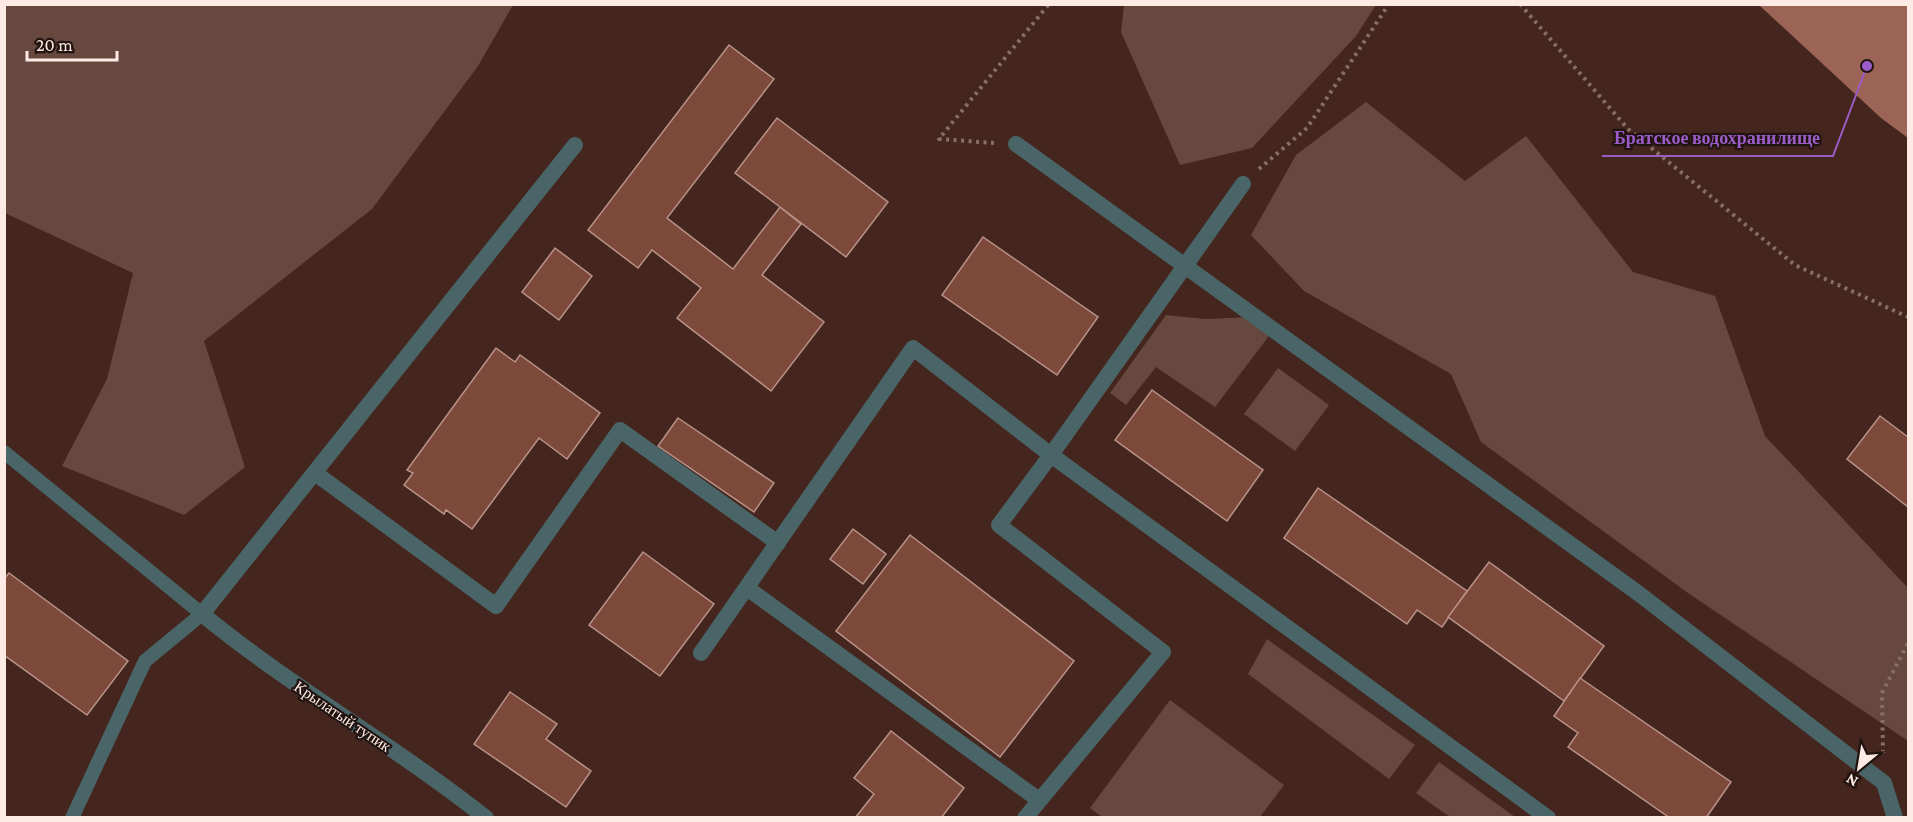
<svg xmlns="http://www.w3.org/2000/svg" width="1913" height="822" font-family="'Crimson Pro',serif">
<style>
.green{fill:#67483f}
.water{fill:#9b6456}
.building{fill:#7d493b;stroke:#b99389;stroke-width:1.5}
.lines{fill:none;stroke-linecap:round;stroke-linejoin:round}
.path{stroke:#896e67;stroke-width:4;stroke-dasharray:3 4.5;stroke-linecap:butt}
.service{stroke:#496567;stroke-width:14}
.minor{stroke:#496567;stroke-width:16}
.labels{text-anchor:middle;stroke-width:4.5;stroke-linejoin:round;paint-order:stroke}
.street-label{font-size:16px;fill:#feeae4;stroke:#211310}
.leader{fill:none;stroke:#9c5cc8;stroke-width:2}
.callout-dot{fill:#9c5cc8;stroke:#211310;stroke-width:2}
.callout-label{font-size:18px;text-anchor:middle;font-weight:bold;fill:#9c5cc8;stroke:#211310;stroke-width:4.5;stroke-linejoin:round;paint-order:stroke}
</style>
<rect width="100%" height="100%" fill="#44261e"/>
<!-- green -->
<g class="green">
<path d="M5,4L513,5L478,66L372,209L204,341L245,467L184,515L62,466L107,379L133,273L5,213Z"/>
<path d="M1124,5V4L1376,5L1356,36L1252,148L1180,165L1121,32Z"/>
<path d="M1366,102L1465,181L1526,136L1633,272L1715,296L1765,436L1908,588V741L1688,593L1481,442L1451,374L1304,291L1251,235L1296,155Z"/>
<path d="M1166,315L1205,319L1253,317L1269,336L1215,407L1156,367L1126,405L1110,393Z"/>
<path d="M1278,368L1329,405L1295,451L1244,414Z"/>
<path d="M1267,639L1415,745L1389,779L1248,674Z"/>
<path d="M1170,700L1284,785L1260,817H1102L1090,808Z"/>
<path d="M1439,762L1515,817H1450L1416,793Z"/>
</g>
<!-- water -->
<path class="water" d="M1759,5H1908V138L1881,118Z"/>
<!-- building -->
<g class="building">
<path d="M729,45L774,79L667,218L733,269L780,207L801,224L762,275L824,322L771,391L677,318L701,288L652,250L638,268L588,230Z"/>
<path d="M777,118L888,202L846,257L735,173Z"/>
<path d="M983,237L1098,317L1057,375L942,295Z"/>
<path d="M555,248L592,276L559,320L522,292Z"/>
<path d="M496,348L515,362L520,355L600,413L567,459L539,438L472,529L446,510L444,514L404,485L413,473L407,470Z"/>
<path d="M1152,390L1263,470L1227,521L1115,440Z"/>
<path d="M1880,416L1908,437V507L1847,459Z"/>
<path d="M678,418L774,483L754,512L658,446Z"/>
<path d="M1318,488L1467,591L1442,627L1417,610L1407,624L1284,538Z"/>
<path d="M853,529L886,554L863,584L830,559Z"/>
<path d="M910,535L1074,661L1000,757L836,631Z"/>
<path d="M643,552L714,604L660,676L589,625Z"/>
<path d="M1489,562L1604,646L1564,701L1448,617Z"/>
<path d="M9,573L128,661L87,715L4,655V579Z"/>
<path d="M1580,678L1731,782L1706,818H1670L1568,747L1578,733L1554,716Z"/>
<path d="M510,692L557,724L546,739L591,771L566,807L474,744Z"/>
<path d="M891,731L964,788L941,818H855L874,794L854,778Z"/>
</g>
<g class="lines">
<!-- path -->
<g class="path">
<path d="M1520,4L1628,129L1795,265L1908,317"/>
<path d="M994,143L939,139L1049,4"/>
<path d="M1259,169L1307,128L1389,4"/>
<path d="M1883,753L1882,693L1908,643"/>
</g>
<!-- service -->
<path class="service" d="M4,452L202,614L145,661L72,818"/>
<!-- minor -->
<g class="minor">
<path d="M1016,144L1638,593L1884,783L1895,818"/>
<path d="M315,473L496,606L620,430L778,543"/>
<path d="M747,588L1039,800"/>
<path d="M701,653L913,348L1051,455L1548,818"/>
<path d="M486,818C394,745 292,688 202,614L575,145"/>
<path d="M1025,818L1163,652L999,525L1051,455L1243,184"/>
</g>
</g>
<g class="labels">
<!-- street labels -->
<g class="street-label">
<text transform="translate(343 716) rotate(34)" y="6">Крылатый тупик</text>
</g>
</g>
<!-- callouts -->
<path class="leader" d="M1867 66L1833 156H1602"/>
<circle class="callout-dot" cx="1867" cy="66" r="6"/>
<g class="callout-label">
<text x="1717" y="144">Братское водохранилище</text>
</g>
<!-- border -->
<rect width="1913" height="822" fill="none" stroke="#feeae4" stroke-width="12"/>
<!-- north arrow -->
<g transform="translate(1859 768) rotate(210)" stroke="#211310" stroke-width="4.5" paint-order="stroke">
<path d="M0-4.5L10 22L0 15L-10 22Z" fill="#feeae4"/>
<text y="-9" font-size="16" font-weight="bold" text-anchor="middle" fill="#feeae4">N</text>
</g>
<!-- scale -->
<path d="M27 51v9h90v-9" fill="none" stroke="#feeae4" stroke-width="3"/>
<text x="36" y="51" font-size="18" fill="#feeae4" stroke="#211310" stroke-width="4.5" paint-order="stroke">20 m</text>
</svg>
